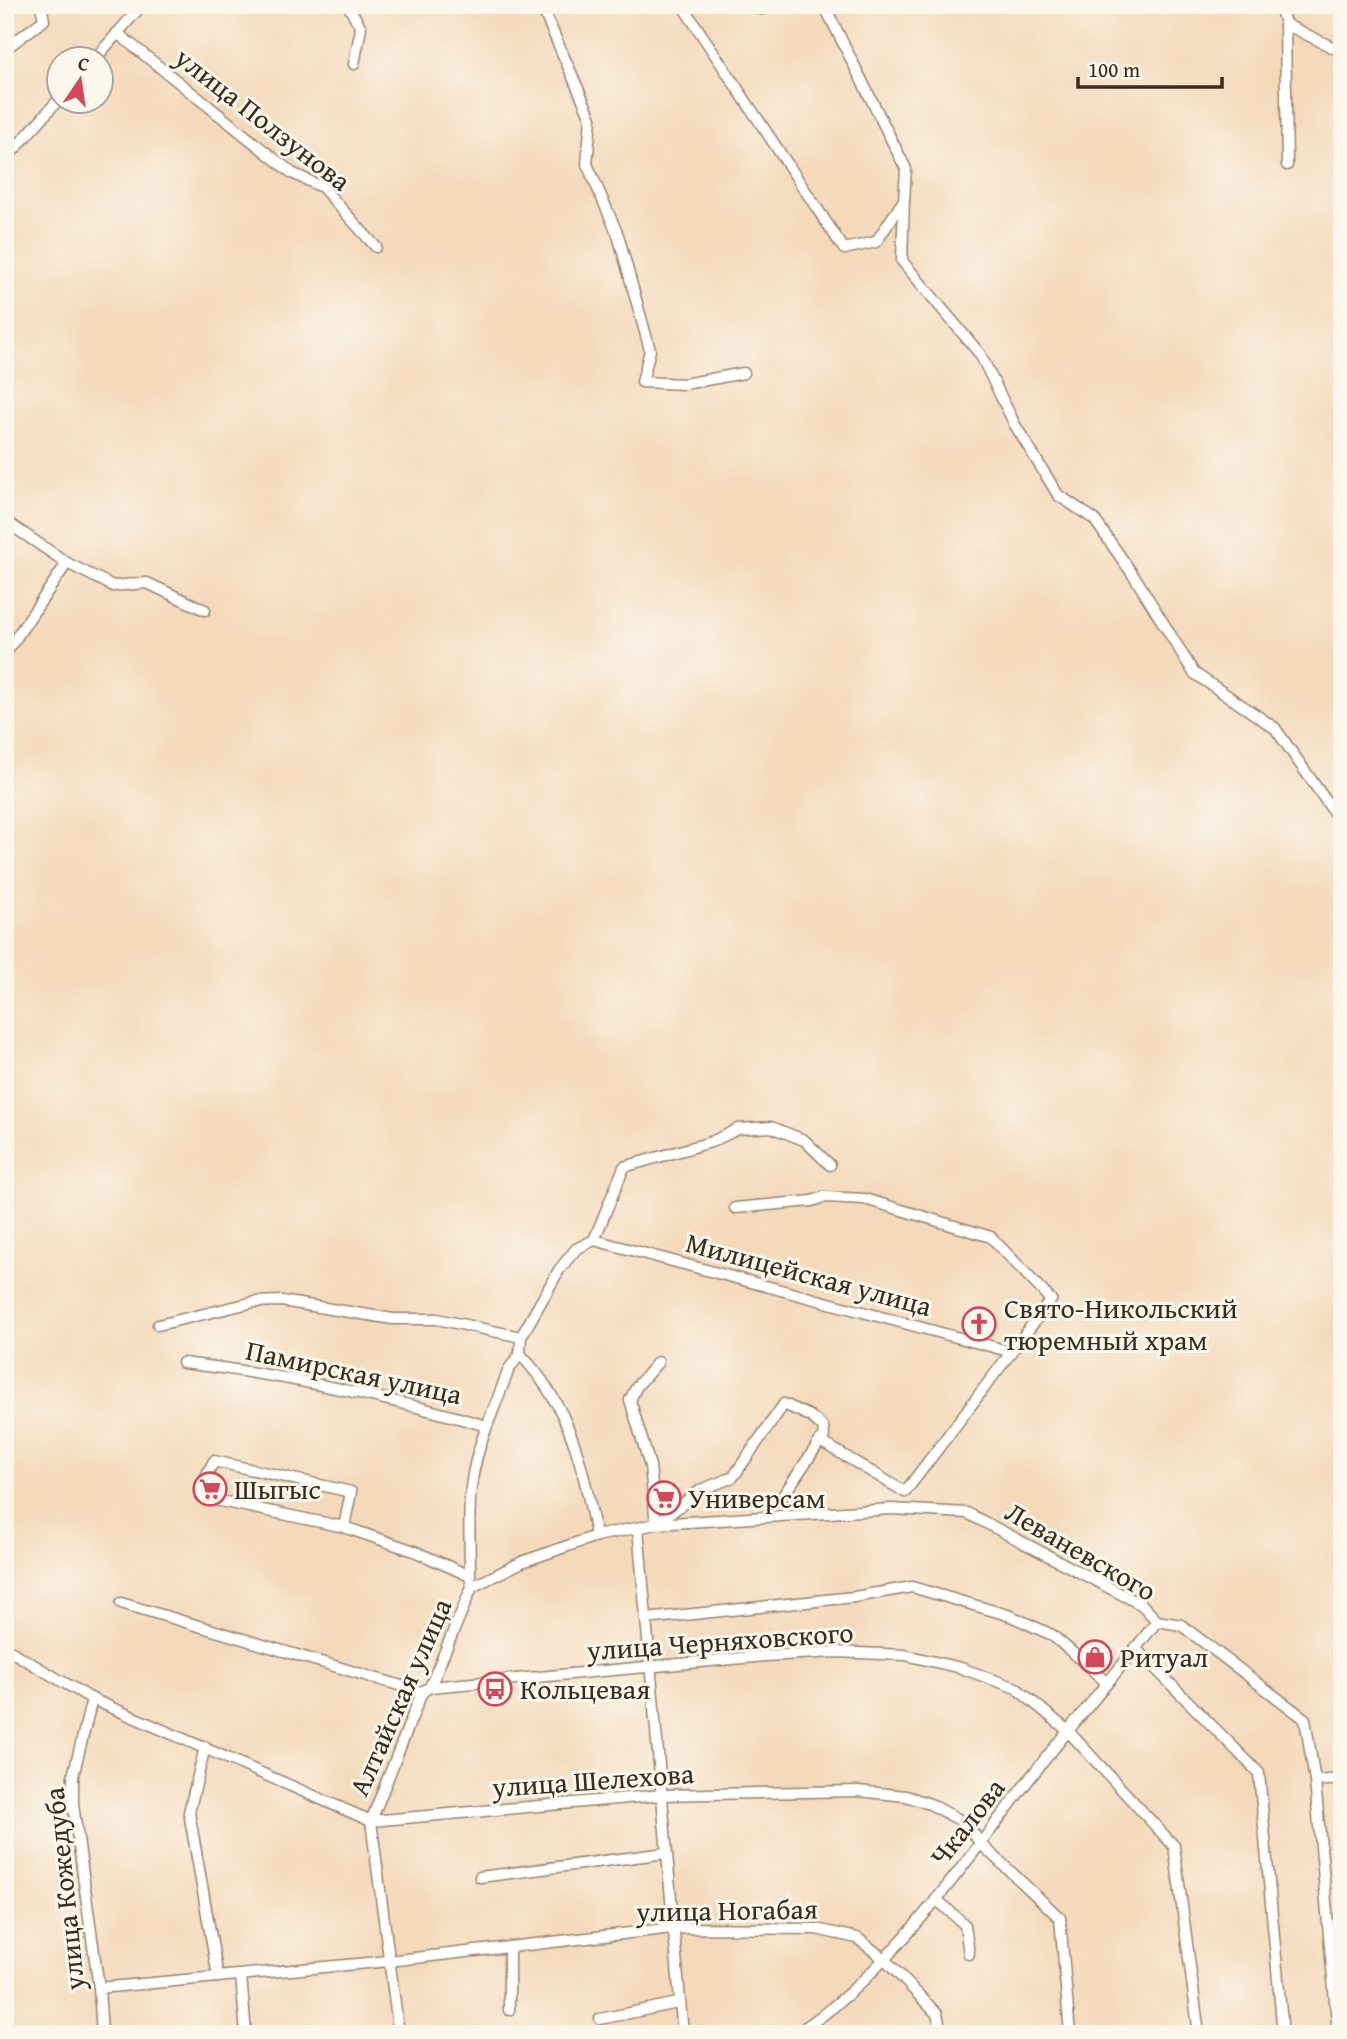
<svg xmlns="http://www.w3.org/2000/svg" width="1347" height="2039" font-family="'Gentium Book Plus',serif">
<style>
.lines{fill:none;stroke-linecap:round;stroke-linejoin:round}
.minor-casing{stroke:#98826c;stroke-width:13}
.minor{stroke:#fff;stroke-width:10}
.labels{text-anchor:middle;stroke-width:6;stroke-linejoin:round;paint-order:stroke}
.street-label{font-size:28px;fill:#3b2a1e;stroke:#fbf7ec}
.poi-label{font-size:28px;fill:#3b2a1e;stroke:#fbf7ec;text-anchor:start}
</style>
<rect width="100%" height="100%" fill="#fbf7ec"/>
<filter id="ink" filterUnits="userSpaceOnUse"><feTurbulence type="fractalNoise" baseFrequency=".0143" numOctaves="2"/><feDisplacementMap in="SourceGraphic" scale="14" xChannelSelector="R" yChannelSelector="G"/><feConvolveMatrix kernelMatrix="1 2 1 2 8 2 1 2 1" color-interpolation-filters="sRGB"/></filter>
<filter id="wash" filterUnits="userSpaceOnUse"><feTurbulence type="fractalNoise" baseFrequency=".00686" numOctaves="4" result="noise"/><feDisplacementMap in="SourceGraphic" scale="28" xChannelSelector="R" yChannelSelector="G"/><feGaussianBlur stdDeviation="1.57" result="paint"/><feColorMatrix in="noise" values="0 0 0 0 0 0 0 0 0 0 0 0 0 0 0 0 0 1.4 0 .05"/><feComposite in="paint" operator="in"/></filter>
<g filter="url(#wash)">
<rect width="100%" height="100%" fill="#f4d9bb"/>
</g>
<g filter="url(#ink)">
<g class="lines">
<defs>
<g id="minor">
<path d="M348,5L361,28L354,64"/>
<path d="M541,5L591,118L587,164L618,235L650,350L642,382L684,384L744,373"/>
<path d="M682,5L844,249L876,242L904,200L906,169L824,5"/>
<path d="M749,5L762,9L769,5"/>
<path d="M1280,5L1285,24L1287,165"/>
<path d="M1285,24L1342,52"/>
<path d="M117,33L292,173L322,187L376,247"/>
<path d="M5,49L44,20L41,5"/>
<path d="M94,60L142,5"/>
<path d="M5,160L60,98"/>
<path d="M904,200L902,261L980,354L1015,425L1058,495L1094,519L1136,579L1194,673L1275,728L1342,824"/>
<path d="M5,521L67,563L113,586L147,583L205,610"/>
<path d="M5,654L67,563"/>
<path d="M735,1208L812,1201L824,1197L865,1199L991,1237L1051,1300L905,1492L820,1441L783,1496"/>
<path d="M594,1240L1012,1352"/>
<path d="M158,1325L254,1302L281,1301L393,1319H437L521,1337"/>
<path d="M658,1362L637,1386L630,1400L650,1466L656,1524L701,1490L733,1477L784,1404L810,1416L823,1427L824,1436L820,1441"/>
<path d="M183,1363C287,1375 387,1397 487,1426C464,1484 470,1516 470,1576"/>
<path d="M487,1426L509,1369L520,1354"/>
<path d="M344,1527L351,1492L214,1461L207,1474L201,1497L344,1527L414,1551L470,1576L472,1587"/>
<path d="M638,1528L683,2034"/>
<path d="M596,1536C583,1466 571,1407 520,1354L521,1337L559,1270L576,1249L594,1240L624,1167L711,1142L738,1129L771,1127L804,1140L830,1165"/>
<path d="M472,1587L522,1562L596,1536L656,1524L892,1509L967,1513L1142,1605L1157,1621L1181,1625L1305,1719L1315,1781L1338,2034"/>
<path d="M121,1603L422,1692"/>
<path d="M646,1619L854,1597L912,1587L1011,1616L1052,1635L1105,1681"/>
<path d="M5,1648L92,1699L371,1821L662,1795L858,1791L906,1796L930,1804L967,1824L980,1843L1060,1918L1070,2034"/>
<path d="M1135,1648L1259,1773L1283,2034"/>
<path d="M430,1687L765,1656L835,1652L905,1655L961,1668L1016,1688L1067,1730L1174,1846L1199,2034"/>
<path d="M92,1699L73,1776V1804L99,1988L102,2034"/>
<path d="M205,1747L189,1812L218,1977"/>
<path d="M1315,1781L1342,1779"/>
<path d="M480,1877L666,1853"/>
<path d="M936,1899L965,1925L969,1954"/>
<path d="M241,1976L246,2034"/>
<path d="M99,1988L389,1961L673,1928L816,1929L857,1938L883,1958L937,2014L942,2034"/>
<path d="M509,2010V1947"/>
<path d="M600,2019L678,2003"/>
<path d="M399,2034L371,1821L422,1692L430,1687L472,1587"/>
<path d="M795,2034C885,1980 969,1857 1034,1773C1074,1722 1117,1673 1157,1621"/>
</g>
</defs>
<!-- minor casing -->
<use href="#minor" class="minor-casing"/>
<!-- minor -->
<use href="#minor" class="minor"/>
</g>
</g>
<!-- icons -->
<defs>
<symbol id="church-ring" viewBox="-11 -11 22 22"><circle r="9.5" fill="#fbf7ec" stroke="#d1495b" stroke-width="1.5"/><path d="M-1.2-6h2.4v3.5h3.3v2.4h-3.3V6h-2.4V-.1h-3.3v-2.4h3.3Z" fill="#d1495b"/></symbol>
<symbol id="supermarket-ring" viewBox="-11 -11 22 22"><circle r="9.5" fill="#fbf7ec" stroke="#d1495b" stroke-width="1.5"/><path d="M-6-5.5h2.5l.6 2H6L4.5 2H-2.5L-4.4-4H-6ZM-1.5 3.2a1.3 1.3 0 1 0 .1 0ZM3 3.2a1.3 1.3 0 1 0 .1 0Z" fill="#d1495b"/></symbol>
<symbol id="shop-ring" viewBox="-11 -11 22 22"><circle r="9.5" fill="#fbf7ec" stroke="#d1495b" stroke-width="1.5"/><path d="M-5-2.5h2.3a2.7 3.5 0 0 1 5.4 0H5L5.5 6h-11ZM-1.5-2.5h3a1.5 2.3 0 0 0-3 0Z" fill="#d1495b"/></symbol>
<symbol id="bus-ring" viewBox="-11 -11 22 22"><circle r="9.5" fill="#fbf7ec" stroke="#d1495b" stroke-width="1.5"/><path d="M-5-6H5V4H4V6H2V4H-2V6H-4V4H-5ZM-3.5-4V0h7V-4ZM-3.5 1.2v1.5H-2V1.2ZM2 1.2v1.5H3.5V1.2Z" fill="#d1495b"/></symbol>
</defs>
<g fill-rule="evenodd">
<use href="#church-ring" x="960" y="1305" width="38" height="38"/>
<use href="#supermarket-ring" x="191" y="1470" width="38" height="38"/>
<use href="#supermarket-ring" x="645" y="1479" width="38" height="38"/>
<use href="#shop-ring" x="1076" y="1638" width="38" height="38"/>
<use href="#bus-ring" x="476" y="1670" width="38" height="38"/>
</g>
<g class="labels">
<!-- street labels -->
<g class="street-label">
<text transform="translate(263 119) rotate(38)" y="10">улица Ползунова</text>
<text transform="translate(809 1274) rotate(15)" y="10">Милицейская улица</text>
<text transform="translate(354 1372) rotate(12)" y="10">Памирская улица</text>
<text transform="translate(1081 1551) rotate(30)" y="10">Леваневского</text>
<text transform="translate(720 1641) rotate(-4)" y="10">улица Черняховского</text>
<text transform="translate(400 1697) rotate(-66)" y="10">Алтайская улица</text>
<text transform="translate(593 1780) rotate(-4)" y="10">улица Шелехова</text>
<text transform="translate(967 1822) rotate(-52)" y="10">Чкалова</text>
<text transform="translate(64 1889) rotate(-96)" y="10">улица Кожедуба</text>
<text transform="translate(727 1910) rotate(-1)" y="10">улица Ногабая</text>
</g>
<!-- poi labels -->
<g class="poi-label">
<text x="1004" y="1318">Свято-Никольский<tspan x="1004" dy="32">тюремный храм</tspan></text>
<text x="234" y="1499">Шыгыс</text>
<text x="688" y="1508">Универсам</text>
<text x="1120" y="1667">Ритуал</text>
<text x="520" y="1699">Кольцевая</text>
</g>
</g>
<!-- margin -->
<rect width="1347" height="2039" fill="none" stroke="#fbf7ec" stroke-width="28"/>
<!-- north arrow -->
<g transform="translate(80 80) rotate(13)"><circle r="33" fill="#fbf7ec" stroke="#aea59a" stroke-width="2"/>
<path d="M0-5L12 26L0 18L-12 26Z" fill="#d1495b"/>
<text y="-10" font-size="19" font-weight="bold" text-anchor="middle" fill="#3b2a1e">С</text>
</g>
<!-- scale -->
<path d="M1078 77v10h144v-10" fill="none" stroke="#3b2a1e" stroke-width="3.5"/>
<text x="1088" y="77" font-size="21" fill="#3b2a1e" stroke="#fbf7ec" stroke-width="5" paint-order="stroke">100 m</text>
</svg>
